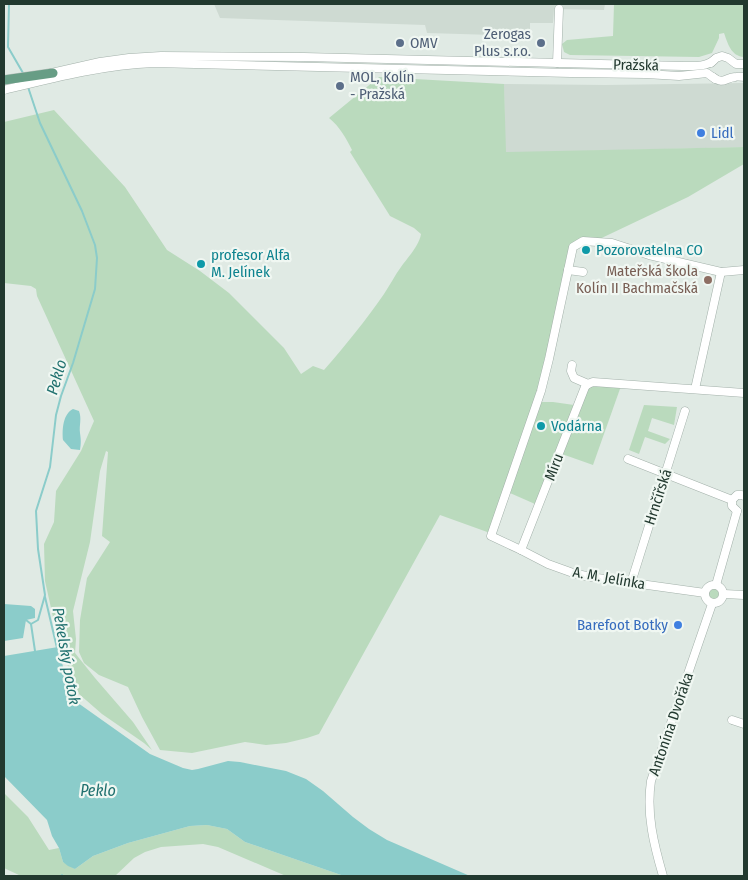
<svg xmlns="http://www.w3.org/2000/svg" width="748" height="880" font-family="'Fira Sans Condensed',sans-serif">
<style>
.built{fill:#cedad2}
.green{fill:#badabd}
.water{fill:#8bccca}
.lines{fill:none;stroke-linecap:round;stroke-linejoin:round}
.stream{stroke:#8bccca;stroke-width:2}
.minor-casing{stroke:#a3b1aa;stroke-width:9}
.major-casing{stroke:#bdc4c1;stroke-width:10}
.minor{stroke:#fff;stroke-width:8}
.major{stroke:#679d85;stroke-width:9}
.service-dot{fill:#5c6f8a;stroke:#f0f7f2;stroke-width:2}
.shop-dot{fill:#3f7fe0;stroke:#f0f7f2;stroke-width:2}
.culture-dot{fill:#0f9aa8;stroke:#f0f7f2;stroke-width:2}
.education-dot{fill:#8d6e63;stroke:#f0f7f2;stroke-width:2}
.labels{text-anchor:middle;stroke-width:4.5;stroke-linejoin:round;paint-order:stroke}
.service-label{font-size:15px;fill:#4e5e75;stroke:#f0f7f2;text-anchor:start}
.street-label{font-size:15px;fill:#22392f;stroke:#f0f7f2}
.shop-label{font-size:15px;fill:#366cbe;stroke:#f0f7f2;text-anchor:start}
.culture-label{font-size:15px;fill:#0d838f;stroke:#f0f7f2;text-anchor:start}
.education-label{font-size:15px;fill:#785e54;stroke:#f0f7f2;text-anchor:end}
.water-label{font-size:16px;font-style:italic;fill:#20716f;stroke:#f0f7f2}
</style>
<rect width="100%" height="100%" fill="#e0eae4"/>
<!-- built -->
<g class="built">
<path d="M214,4H605L604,10L554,9L553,23H530V36L427,33L425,25L220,18Z"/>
<path d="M744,83V147L505,153L504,84L606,85Z"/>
</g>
<!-- green -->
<g class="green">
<path d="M614,4H744V57C731,56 728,44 724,33L719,34V38L712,53L699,57L570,55L564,52L562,44L567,40L613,36Z"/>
<path d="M379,77L504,84L506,152L744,147V164L688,197L570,253L538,391L490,533L440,515L319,734L307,738L286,743L266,745L245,742L192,753L160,750L142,717L128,687L99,675L84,663L79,652L80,620L87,578L110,542L102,536L108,452L106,451L100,471L90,542L73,611L76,639L75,653L95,678L133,722L152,750L144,743L102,714L79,694L70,673L53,617L45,581L44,544L54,522L56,491L81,451L94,421L37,296L36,289L31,286L4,283V122L54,110L125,187L167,250L200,271L229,293L284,348L301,374L313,366L324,370C345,346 366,320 384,294C390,285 395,275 401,267C408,257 419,246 421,234L414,228L390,216L350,152L352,150C346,138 340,127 329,118Z"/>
<path d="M589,386H621L593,465L562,454Z"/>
<path d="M541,402H553L574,405L535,504L510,493Z"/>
<path d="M644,405L677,407L674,425L652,418L648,431L670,439L665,444L645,437L639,454L629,450Z"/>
<circle cx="714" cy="594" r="6"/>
<path d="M4,793L28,817L49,850L59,848L63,862L75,869L93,856L128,843L190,826L207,825L227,829L245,842L344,876H286L218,847L203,844L161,847L145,852L134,858L115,876H21L4,868Z"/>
</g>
<!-- water -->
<g class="water">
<path d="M73,409L79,411C82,419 79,425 80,433C81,440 81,443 80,450L71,449L63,440C62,429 63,414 73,409Z"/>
<path d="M4,604L31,606L35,609V618L26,620L23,638L4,641Z"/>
<path d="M58,647L68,686L78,703L150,754L183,768L192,770L198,769L228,761L240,762L286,771L306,779L323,791L353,817L369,829L387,840L470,876H344L245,842L227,829L207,825L190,826L128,843L93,856L75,869L68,866L63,862L59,848L52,836L47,820L4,776V656Z"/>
</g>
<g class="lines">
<!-- stream -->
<g class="stream">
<path d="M9,4L8,47L23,73"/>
<path d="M28,87L40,123L82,211L95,245L97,258L95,289L73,363L61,396L56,415L50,467L36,511L38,549L45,595L38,620L31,624L35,651"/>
<path d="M45,597L57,648"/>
<path d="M26,620L31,624"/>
<path d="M61,876L62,875"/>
</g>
<defs>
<g id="minor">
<path d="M557,63L559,9"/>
<path d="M711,63L716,58L722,56L728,58L736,64H744"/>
<path d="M47,74L100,62L129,58L161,56L304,57L683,66C694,66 706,67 714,60"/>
<path d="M713,77C723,85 725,78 735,77C736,76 743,77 744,77"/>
<path d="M4,90C53,78 103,65 154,63L571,73L646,74L679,76L707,73L715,79"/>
<path d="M568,270L583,272"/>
<path d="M572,365L571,371L574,378L588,384"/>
<path d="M695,389L721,272"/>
<path d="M628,459L732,500"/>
<path d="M737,511L732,506V500L737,495H742L744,496"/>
<path d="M521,550L585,387L588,384L593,382L744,393"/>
<path d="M631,583L685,411"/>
<circle cx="714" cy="594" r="9"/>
<path d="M716,585L737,511"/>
<path d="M705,593L590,577L573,573L548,564L521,550L491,536L541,391L549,359L573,247L583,241L612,243L649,255L721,272L744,270"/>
<path d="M724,594L744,595"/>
<path d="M732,720L744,724"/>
<path d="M663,876C654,845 646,814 651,781L712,604"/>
</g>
<path id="major" d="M4,80L53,73"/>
</defs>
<!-- minor casing -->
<use href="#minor" class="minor-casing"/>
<!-- major casing -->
<use href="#major" class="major-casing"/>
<!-- minor -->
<use href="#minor" class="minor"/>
<!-- major -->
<use href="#major" class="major"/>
</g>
<!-- markers -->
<g class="service-dot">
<circle cx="400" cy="43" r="5"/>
<circle cx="541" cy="43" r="5"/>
<circle cx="340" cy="86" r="5"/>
</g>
<g class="shop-dot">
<circle cx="701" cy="133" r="5"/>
<circle cx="678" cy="625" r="5"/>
</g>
<g class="culture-dot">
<circle cx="586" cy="250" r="5"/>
<circle cx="201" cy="264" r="5"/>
<circle cx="541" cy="426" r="5"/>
</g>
<circle class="education-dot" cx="708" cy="280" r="5"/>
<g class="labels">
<!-- service labels -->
<g class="service-label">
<text x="531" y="39" text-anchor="end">Zerogas<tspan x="531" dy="17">Plus s.r.o.</tspan></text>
<text x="410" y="48">OMV</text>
<text x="350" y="82">MOL, Kolín<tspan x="350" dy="17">- Pražská</tspan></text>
</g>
<!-- street labels -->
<g class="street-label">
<text transform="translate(636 65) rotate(1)" y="5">Pražská</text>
<text transform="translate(554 467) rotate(-69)" y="5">Míru</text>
<text transform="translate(658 497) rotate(-72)" y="5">Hrnčířská</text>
<text transform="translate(609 578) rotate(10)" y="5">A. M. Jelínka</text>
<text transform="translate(671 724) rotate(-71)" y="5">Antonína Dvořáka</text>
</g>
<!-- shop labels -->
<g class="shop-label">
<text x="711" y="138">Lidl</text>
<text x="668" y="630" text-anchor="end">Barefoot Botky</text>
</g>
<!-- culture labels -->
<g class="culture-label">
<text x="596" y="255">Pozorovatelna CO</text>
<text x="211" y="260">profesor Alfa<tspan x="211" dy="17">M. Jelínek</tspan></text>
<text x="551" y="431">Vodárna</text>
</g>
<!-- education labels -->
<g class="education-label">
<text x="698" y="276">Mateřská škola<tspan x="698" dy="17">Kolín II Bachmačská</tspan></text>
</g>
<!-- water labels -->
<g class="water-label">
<text transform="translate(56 377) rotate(-74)" y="6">Peklo</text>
<text transform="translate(67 656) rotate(80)" y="6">Pekelský potok</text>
<text x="98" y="796">Peklo</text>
</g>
</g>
<!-- border -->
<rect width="748" height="880" fill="none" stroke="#22392f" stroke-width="10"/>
</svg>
